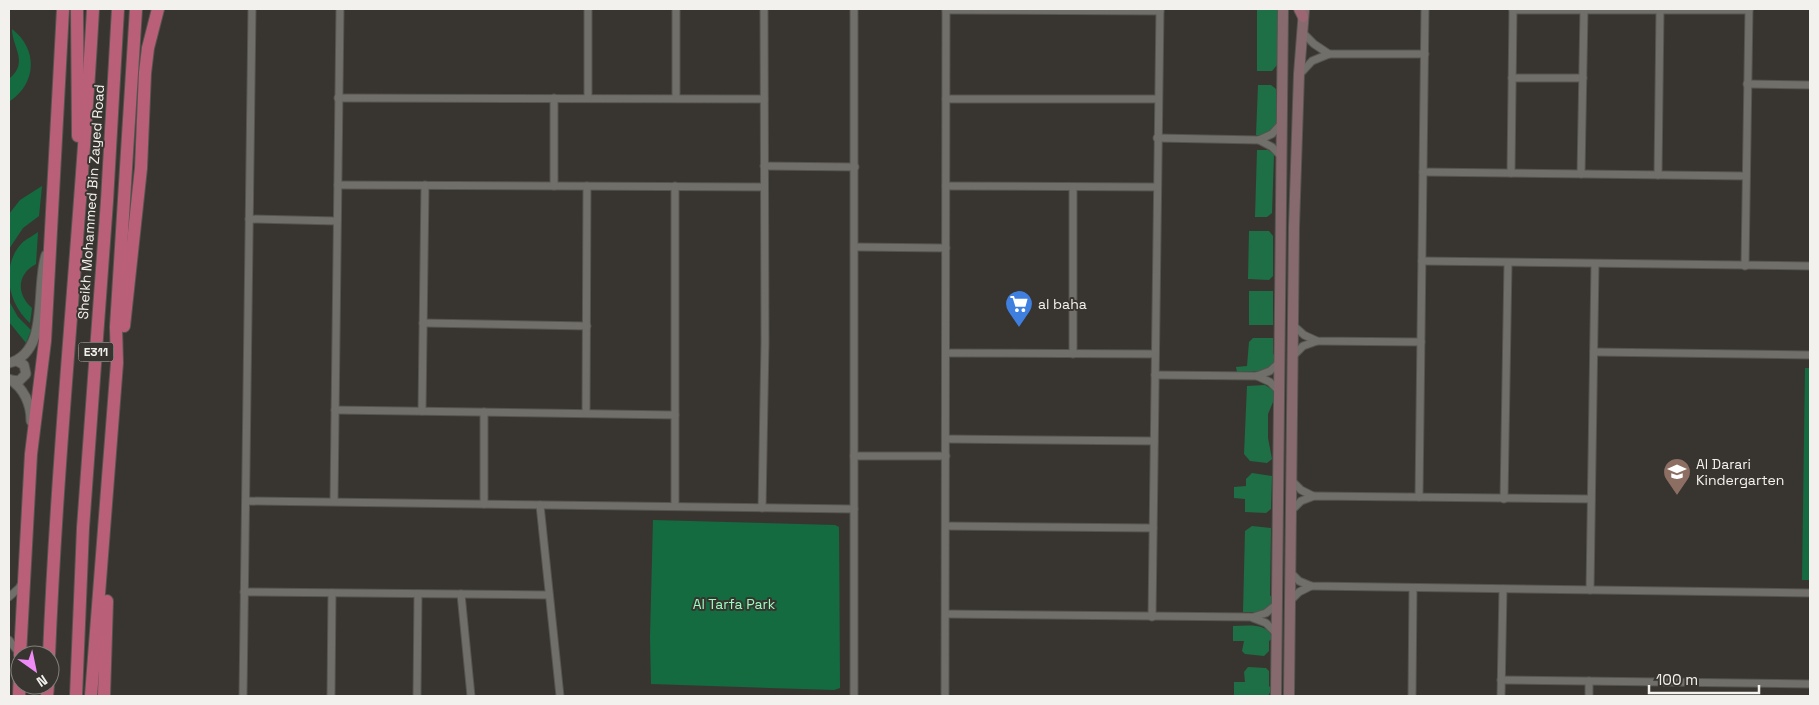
<svg xmlns="http://www.w3.org/2000/svg" width="1819" height="705" font-family="'Space Grotesk',sans-serif">
<style>
.green{fill:#146b40}
.forest{fill:#1e6f45}
.lines{fill:none;stroke-linecap:round;stroke-linejoin:round}
.minor-casing{stroke:#565450;stroke-width:9}
.tertiary-casing{stroke:#565450;stroke-width:11}
.secondary-casing{stroke:#565450;stroke-width:12}
.primary-casing{stroke:#565450;stroke-width:12}
.motorway-casing{stroke:#565450;stroke-width:14}
.minor{stroke:#716f69;stroke-width:7}
.tertiary{stroke:#716f69;stroke-width:9}
.secondary{stroke:#876a6e;stroke-width:10}
.primary{stroke:#9c6672;stroke-width:10}
.motorway{stroke:#b96078;stroke-width:12}
.labels{text-anchor:middle;stroke-width:4;stroke-linejoin:round;paint-order:stroke}
.shield{fill:#383530;stroke:#bbb9b5;stroke-width:1}
.shield-label{font-size:12px;font-weight:bold;fill:#f3f1ee}
.street-label{font-size:14px;fill:#f3f1ee;stroke:#383530}
.poi-label{font-size:14px;fill:#f3f1ee;stroke:#383530;text-anchor:start}
.park-label{font-size:14px;fill:#97fbbe;stroke:#383530}
</style>
<rect width="100%" height="100%" fill="#383530"/>
<!-- green -->
<g class="green">
<path d="M12,29C38,49 37,83 10,101V78C29,62 12,47 12,29Z"/>
<path d="M42,186L39,216L23,228L9,249V214L20,200Z"/>
<path d="M38,232L36,264C17,274 16,294 32,308L30,323C8,304 0,266 22,243C26,239 33,236 38,232Z"/>
<path d="M9,301L18,317L31,330L26,343L9,322Z"/>
<path d="M1805,368H1810V580H1802Z"/>
<path d="M653,520L835,525L839,527L840,688L834,690L651,684L650,637Z"/>
</g>
<!-- forest -->
<g class="forest">
<path d="M1257,9H1277V65L1272,71H1257Z"/>
<path d="M1258,85H1271L1276,89V118L1279,123L1276,131L1263,137L1256,135Z"/>
<path d="M1257,150H1268L1274,154L1272,213L1267,217H1255Z"/>
<path d="M1249,231H1269L1273,236V276L1269,280L1248,279Z"/>
<rect x="1249" y="291" width="24" height="34"/>
<path d="M1253,338H1273V354L1276,356L1277,361L1264,371L1237,372L1236,367L1247,366L1249,342Z"/>
<path d="M1265,385L1273,390L1276,395L1268,414V438L1272,459L1267,463L1250,461L1244,454L1247,386Z"/>
<path d="M1252,473L1272,476L1271,509L1266,513L1245,512V499L1234,498V487L1246,486V479Z"/>
<path d="M1252,526L1271,528L1270,595L1273,600C1267,614 1257,612 1243,612L1245,531Z"/>
<path d="M1233,626C1249,626 1266,622 1273,638L1269,641V651L1264,656L1245,654L1242,651L1244,641H1233Z"/>
<path d="M1248,667L1266,668L1269,671V686L1272,689L1268,696H1234V682H1245L1244,672Z"/>
</g>
<g class="lines">
<defs>
<g id="minor">
<path d="M676,9V98"/>
<path d="M946,10L1160,11"/>
<path d="M1513,10H1749"/>
<path d="M1302,32L1314,44L1329,54"/>
<path d="M1300,74L1312,61L1329,54H1425"/>
<path d="M1512,78H1583"/>
<path d="M1747,84L1810,85"/>
<path d="M338,98L764,99"/>
<path d="M588,98V9"/>
<path d="M946,99H1158"/>
<path d="M1157,138L1259,140L1272,134L1281,124"/>
<path d="M1259,140L1272,147L1282,157"/>
<path d="M764,166L855,167"/>
<path d="M1423,172L1746,176"/>
<path d="M1511,173L1513,9"/>
<path d="M1581,174L1584,10"/>
<path d="M1658,175L1660,10"/>
<path d="M338,185L764,187"/>
<path d="M554,186V98"/>
<path d="M675,186V506"/>
<path d="M946,186L1157,187"/>
<path d="M249,219L337,221"/>
<path d="M855,247L946,248"/>
<path d="M1422,261L1810,266"/>
<path d="M1745,266L1749,9"/>
<path d="M423,323L587,326"/>
<path d="M1293,325L1304,335L1317,341L1421,342"/>
<path d="M1594,352L1810,355"/>
<path d="M946,353L1155,354"/>
<path d="M1073,354V187"/>
<path d="M1293,356L1303,346L1317,341"/>
<path d="M1155,375L1257,376L1270,371L1280,362"/>
<path d="M1257,376L1270,382L1279,391"/>
<path d="M335,410L675,415"/>
<path d="M422,411L425,185"/>
<path d="M586,413L587,186"/>
<path d="M946,439L1154,441"/>
<path d="M854,456H946"/>
<path d="M1291,480L1301,490L1313,496"/>
<path d="M1419,497L1425,9"/>
<path d="M1504,499L1508,263"/>
<path d="M246,501L854,509"/>
<path d="M334,501L340,9"/>
<path d="M484,504V412"/>
<path d="M540,505L560,696"/>
<path d="M762,508L765,342L764,9"/>
<path d="M1291,511L1301,501L1314,496L1591,499"/>
<path d="M946,526L1153,528"/>
<path d="M1290,572L1299,581L1311,586L1810,593"/>
<path d="M1590,590L1595,264"/>
<path d="M244,592L549,595"/>
<path d="M461,594L471,696"/>
<path d="M9,597L19,588L22,583"/>
<path d="M1290,601L1299,592L1311,586"/>
<path d="M946,614L1253,617L1266,613L1277,604"/>
<path d="M1152,617L1160,9"/>
<path d="M1253,618L1266,623L1276,633"/>
<path d="M9,640L19,653"/>
<path d="M1501,680L1810,684"/>
<path d="M243,696L252,9"/>
<path d="M331,696L332,593"/>
<path d="M417,696L418,594"/>
<path d="M854,696V9"/>
<path d="M945,696L946,9"/>
<path d="M1412,696L1413,588"/>
<path d="M1501,696L1503,589"/>
<path d="M1589,696V681"/>
</g>
<g id="tertiary">
<path d="M9,363C50,352 35,288 46,255"/>
<path d="M9,379C24,388 31,404 31,421"/>
<path d="M11,380L19,381L26,374L24,365L17,361"/>
</g>
<g id="secondary">
<path d="M1276,696L1283,9"/>
<path d="M1289,696L1294,227L1299,74L1304,10"/>
</g>
<path id="primary" d="M1299,9L1303,17"/>
<g id="motorway">
<path d="M77,9L78,136"/>
<path d="M124,326L141,168L145,73L148,48L158,9"/>
<path d="M20,655L31,454L45,341L63,9"/>
<path d="M49,655C58,439 81,224 93,9"/>
<path d="M19,696L20,667"/>
<path d="M47,696L48,685"/>
<path d="M76,696L83,528L107,201L118,9"/>
<path d="M91,696L117,363L116,327L136,9"/>
<path d="M104,696L107,601"/>
</g>
</defs>
<!-- minor casing -->
<use href="#minor" class="minor-casing"/>
<!-- tertiary casing -->
<use href="#tertiary" class="tertiary-casing"/>
<!-- secondary casing -->
<use href="#secondary" class="secondary-casing"/>
<!-- primary casing -->
<use href="#primary" class="primary-casing"/>
<!-- motorway casing -->
<use href="#motorway" class="motorway-casing"/>
<!-- minor -->
<use href="#minor" class="minor"/>
<!-- tertiary -->
<use href="#tertiary" class="tertiary"/>
<!-- secondary -->
<use href="#secondary" class="secondary"/>
<!-- primary -->
<use href="#primary" class="primary"/>
<!-- motorway -->
<use href="#motorway" class="motorway"/>
</g>
<!-- icons -->
<defs>
<symbol id="supermarket-pin" viewBox="-11 -11 22 30"><path d="M0 17L-7.5 6A9.5 9.5 0 1 1 7.5 6Z" fill="#3f7fe0" stroke="#383530"/><path d="M-6-5.5h2.5l.6 2H6L4.5 2H-2.5L-4.4-4H-6ZM-1.5 3.2a1.3 1.3 0 1 0 .1 0ZM3 3.2a1.3 1.3 0 1 0 .1 0Z" fill="#fff"/></symbol>
<symbol id="school-pin" viewBox="-11 -11 22 30"><path d="M0 17L-7.5 6A9.5 9.5 0 1 1 7.5 6Z" fill="#8d6e63" stroke="#383530"/><path d="M0-5L7-2L0 1L-7-2ZM-4 1L0 2.5L4 1V4Q0 6-4 4Z" fill="#fff"/></symbol>
</defs>
<g fill-rule="evenodd">
<use href="#supermarket-pin" x="1003" y="288" width="32" height="43"/>
<use href="#school-pin" x="1661" y="456" width="32" height="43"/>
</g>
<g class="labels">
<!-- shield labels -->
<rect class="shield" x="78.5" y="342.5" width="35" height="19" rx="4"/>
<g class="shield-label">
<text x="96" y="356">E311</text>
</g>
<!-- street labels -->
<g class="street-label">
<text transform="translate(91 202) rotate(-86)" y="5">Sheikh Mohammed Bin Zayed Road</text>
</g>
<!-- poi labels -->
<g class="poi-label">
<text x="1038" y="309">al baha</text>
<text x="1696" y="469">Al Darari<tspan x="1696" dy="16">Kindergarten</tspan></text>
</g>
<!-- park labels -->
<g class="park-label">
<text x="734" y="609">Al Tarfa Park</text>
</g>
</g>
<!-- border -->
<rect width="1819" height="705" fill="none" stroke="#f3f1ee" stroke-width="20"/>
<!-- north arrow -->
<g transform="translate(35 670) rotate(147)"><circle r="24" fill="#383530" stroke="#83807c"/>
<path d="M0-4L9 19L0 12L-9 19Z" fill="#ef8bf7"/>
<text y="-8" font-size="14" font-weight="bold" text-anchor="middle" fill="#f3f1ee">N</text>
</g>
<!-- scale -->
<path d="M1649 685v8h110v-8" fill="none" stroke="#f3f1ee" stroke-width="2.5"/>
<text x="1656" y="685" font-size="15" fill="#f3f1ee" stroke="#383530" stroke-width="4" paint-order="stroke">100 m</text>
</svg>
